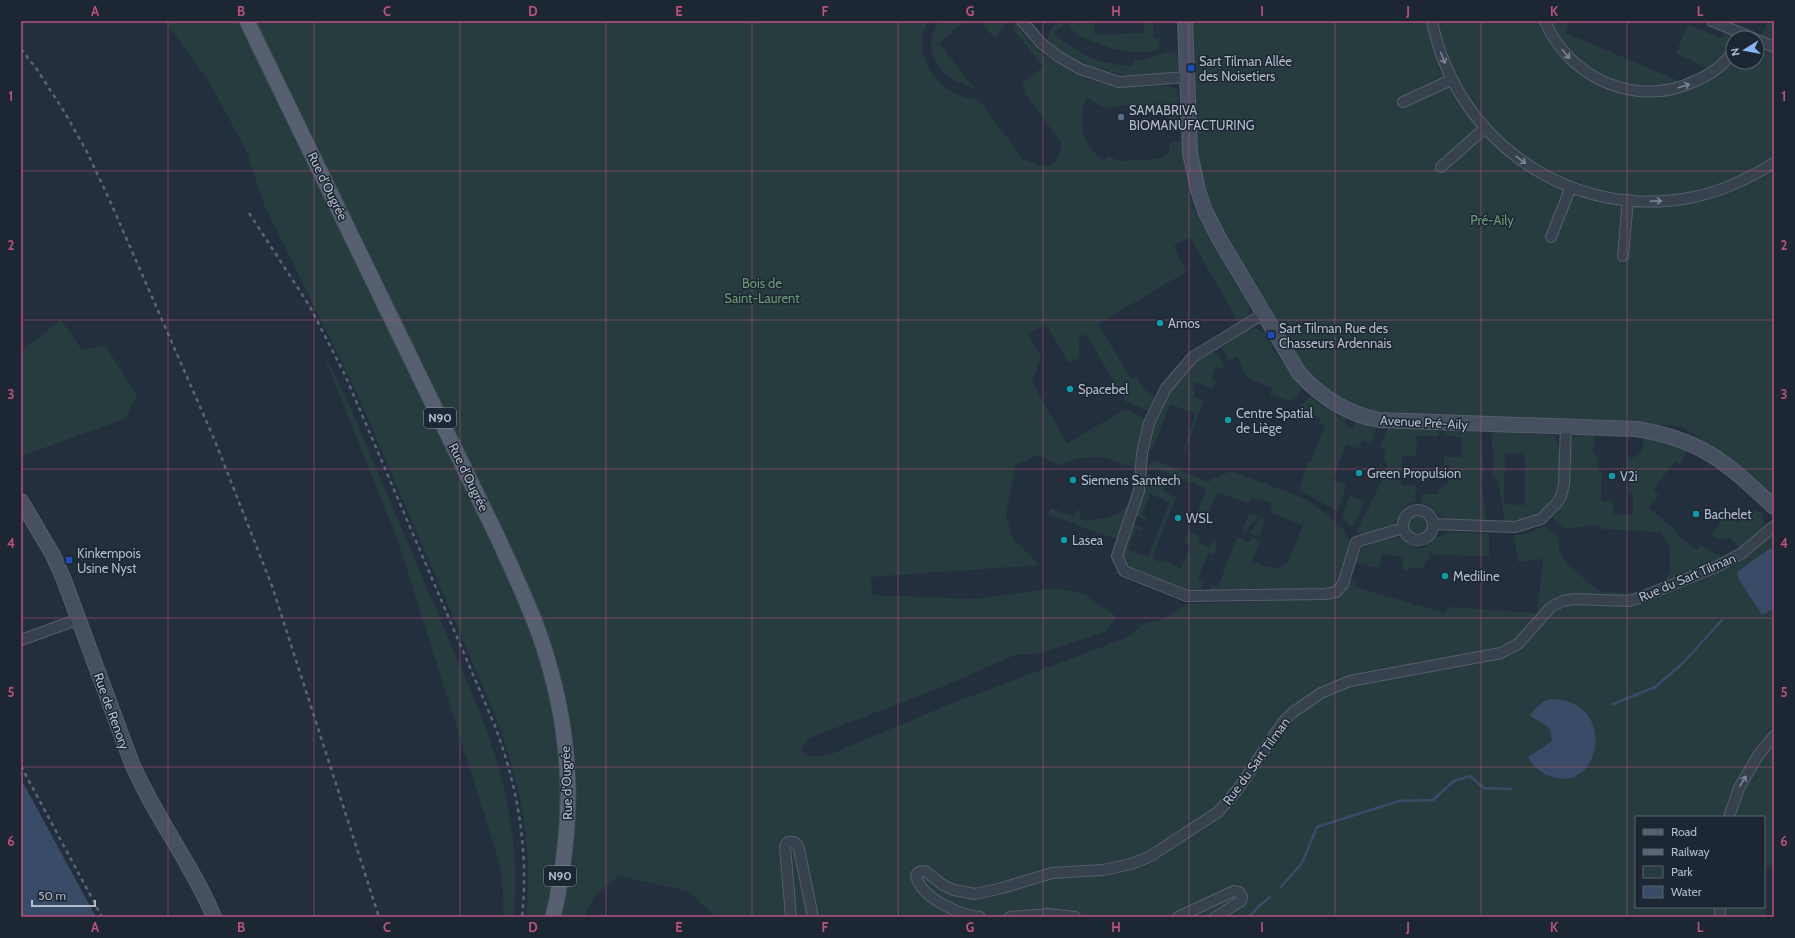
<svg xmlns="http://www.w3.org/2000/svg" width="1795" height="938" font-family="Cabin,sans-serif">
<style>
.green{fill:#263c3f;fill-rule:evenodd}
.water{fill:#394c67}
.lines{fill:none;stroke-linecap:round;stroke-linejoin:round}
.stream{stroke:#394c67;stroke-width:2.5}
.street-casing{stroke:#565f6c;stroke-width:12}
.secondary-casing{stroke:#565f6c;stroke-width:16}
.primary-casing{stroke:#414a57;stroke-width:17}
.street{stroke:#38414e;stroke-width:10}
.secondary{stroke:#465061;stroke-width:14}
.primary{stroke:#56606e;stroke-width:15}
.rail{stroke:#5a6575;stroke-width:2.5;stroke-dasharray:4 4;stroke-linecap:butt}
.oneway{stroke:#7c8592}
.grid{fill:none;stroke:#bd5182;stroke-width:1;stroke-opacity:0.55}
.transit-dot{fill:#1a4fb4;stroke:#1d2633;stroke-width:1.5}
.service-dot{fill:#5c6f8a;stroke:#1d2633;stroke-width:1.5}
.culture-dot{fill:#0f9aa8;stroke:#1d2633;stroke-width:1.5}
.labels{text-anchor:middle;stroke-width:3;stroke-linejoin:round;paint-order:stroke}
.shield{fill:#1d2633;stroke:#878f9c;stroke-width:1}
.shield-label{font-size:12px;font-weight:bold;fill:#b4bcc9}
.poi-label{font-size:13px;fill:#b4bcc9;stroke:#1d2633;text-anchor:start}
.street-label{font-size:13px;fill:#b4bcc9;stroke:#1d2633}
.park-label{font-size:13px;fill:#6b9a76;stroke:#1d2633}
.neatline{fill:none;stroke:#bd5182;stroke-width:1.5}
.grid-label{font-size:13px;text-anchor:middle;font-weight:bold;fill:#bd5182}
</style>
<rect width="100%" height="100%" fill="#242f3e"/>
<!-- green -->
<g class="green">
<path d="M165,21H929C915,39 924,69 940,83C950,93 966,98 979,100L1023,159C1029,160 1032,164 1037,165C1053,169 1064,156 1060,141L1023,91L1025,89L1022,84L1043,67L1013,29L1016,24C1038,58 1086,87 1127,87C1144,87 1163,82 1178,90L1180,131L1169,132L1167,107L1146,108V113L1137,114V111L1124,105L1105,108L1086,98C1077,122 1082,147 1105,161L1108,156L1119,161L1159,159L1169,152L1170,142L1183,141L1188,189L1195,211L1249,306V317C1244,321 1242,323 1237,320L1190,237L1174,246L1186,272L1098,324L1131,379L1136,377L1145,390L1156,397L1149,411L1126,402L1086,334L1079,338V357L1069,363L1046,324L1028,334L1041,357L1032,382L1067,444L1125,409L1144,418L1134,468L1104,457L1080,458L1058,465L1038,455L1015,465L1006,516L1013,539L1039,565L871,577L872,595L975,599L1057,588L1084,594L1117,617L1105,632L1037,654H1017L942,687L809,738L801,750L808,756L829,755L950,704L1131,636L1141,625L1163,619L1187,604L1331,599C1342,594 1345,581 1357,579L1354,587L1445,613L1448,607L1537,613L1543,559L1518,562L1514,535H1523L1545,526L1559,538V551L1568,565L1600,592L1627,593L1651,590L1663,583L1670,571V548L1660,532L1603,529L1597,525L1565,529L1552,518C1555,514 1560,510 1562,505C1570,485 1567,461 1571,439L1577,434L1594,435V446L1591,450L1599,459L1598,471L1602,472L1601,501H1613V515H1633V493H1629V480H1631V473H1627V460C1643,455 1642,450 1645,435L1688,449L1680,465L1675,461L1653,490L1659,495L1648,507L1679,533L1678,536L1696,550L1701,544C1718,557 1721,561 1741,550L1730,538L1717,539L1711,534L1723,519L1729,518L1737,523L1749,510L1762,512L1765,527L1774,533V862L1764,874L1767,917H716L689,891L619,876L596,894L584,917H526C534,843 519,778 493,710L356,391L264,205L247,152L208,80ZM1636,817H1764V907H1636Z"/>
<path d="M940,21H965L939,43L974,88C943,81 917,51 940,21Z"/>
<path d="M981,21H1009L994,38Z"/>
<path d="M1062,21H1094L1095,35L1144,33V21H1153L1154,38H1160L1159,49C1139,59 1094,45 1076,33C1072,30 1069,25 1066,22L1054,33C1078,55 1101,65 1133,66L1134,59L1144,60L1166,52L1177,53L1181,58L1178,71C1155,87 1087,69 1064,54C1058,50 1053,44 1048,40C1047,29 1054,26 1062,21Z"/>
<path d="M1190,21H1570L1566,33L1679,81L1706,68L1676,53L1688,24L1721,38L1726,31L1741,38H1733V62H1757V42L1769,21H1774V498L1724,455L1681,426L1382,414C1347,405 1327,394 1303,367L1241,264L1210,208L1197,158Z"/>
<path d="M61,320L82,350L105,345L137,396L125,419L21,456V351Z"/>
<path d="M1256,328L1265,332L1273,350L1301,388L1299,395L1291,401L1270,395L1272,388L1246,377L1237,356L1229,360L1222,348L1244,330Z"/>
<path d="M321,349L345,395L481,715C505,780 522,847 513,917H503C505,894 501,871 495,848L398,541Z"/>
<path d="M1213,352L1218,354L1224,366L1222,369L1215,367L1211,378L1216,380L1213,389L1195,382L1192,390L1195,392L1194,396L1204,400L1185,451L1183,450L1196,414L1170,404L1152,450L1147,448L1151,427L1162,402L1174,386L1194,363Z"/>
<path d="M1310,396L1322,406L1346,419L1345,426L1353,429L1355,422L1373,426L1376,429L1372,444L1362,440L1359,449L1346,444L1332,480L1346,485L1338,512L1299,489L1308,461L1311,462L1325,426L1319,423L1321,418L1303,411L1301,416L1296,411Z"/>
<path d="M1388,428L1439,430V436H1417L1416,456H1402L1401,485L1416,486L1415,501C1399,505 1404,516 1393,525C1386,532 1363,539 1356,532L1374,497L1387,466L1386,461L1383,459L1386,450L1379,447Z"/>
<path d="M1444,430L1480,432L1484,476L1481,481L1487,521C1474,521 1455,524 1442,517C1434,513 1433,505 1422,502V494H1438V490L1448,483L1449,465H1444V457H1461L1462,437L1444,436Z"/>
<path d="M1491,432L1552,435L1556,437C1566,479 1556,522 1505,522L1498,479L1492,476L1494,461ZM1505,453H1525V505L1504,504Z"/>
<path d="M1157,461L1209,482L1212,478L1232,471L1305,499L1325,513L1343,529L1351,543C1347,554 1345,572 1339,582C1332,595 1268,591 1254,588L1251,590L1209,591L1211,585L1218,587L1237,537L1249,542L1251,537L1260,541L1252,562L1264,566L1280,568L1289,561L1303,525L1273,514L1270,502L1253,498L1249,504L1217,492L1207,519L1196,514L1206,489L1158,469H1146L1152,462Z"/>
<path d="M1145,473L1166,482L1162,491L1176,497L1152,559L1161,562L1162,560L1181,568L1191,547L1184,542L1188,531L1200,536L1198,542L1210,547L1212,541L1215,542L1217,547L1214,555L1208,553L1198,579L1204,582L1199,591L1193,592L1184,589L1125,565L1121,554L1132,527L1135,525L1143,528L1142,531L1136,529L1128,550L1148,557L1170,502L1150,494L1142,515L1147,517L1146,520L1138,517L1137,512L1144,494Z"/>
<path d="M1130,491L1134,495L1119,539L1089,530L1048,514L1051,508L1074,517L1077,510L1081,511L1079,519L1081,520C1096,521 1123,518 1130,500C1131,498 1130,493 1130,491Z"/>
<path d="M1350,495L1364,502L1355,525L1350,526L1342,517Z"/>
<path d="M1249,513L1258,516L1246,532L1242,531Z"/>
<circle cx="1418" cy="525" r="10"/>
<path d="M1261,518L1265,519L1259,537L1249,533Z"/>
<path d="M1449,532L1489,534V556L1435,555L1429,551V559L1425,562L1424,568H1409V571L1403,570V558L1383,553L1379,568L1356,563L1361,549L1364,547C1372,544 1394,534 1401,538C1407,542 1409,546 1417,546L1419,549L1427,547L1426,542Z"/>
</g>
<!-- water -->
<g class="water">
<path d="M1771,548L1774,551V609L1762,615L1738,578L1737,572Z"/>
<path d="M1550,699C1618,698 1602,793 1553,777C1541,774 1534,767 1528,757L1551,742C1555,726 1541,723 1530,716C1536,707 1540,703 1550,699Z"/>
<path d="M21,779L96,917H21Z"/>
</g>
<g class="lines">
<!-- stream -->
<g class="stream">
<path d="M1613,704L1655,687L1684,662L1722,620"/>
<path d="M1280,888L1302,863L1317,827L1399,801L1433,800L1454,781L1470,776L1484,788L1511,789"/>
<path d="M1249,917L1259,906L1270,897"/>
</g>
<defs>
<g id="street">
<path d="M1022,21L1041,43L1059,57L1080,69L1119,82L1187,77"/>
<path d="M1432,21C1456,142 1572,222 1694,197C1722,191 1750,178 1774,163"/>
<path d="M1545,21C1569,79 1638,109 1695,81C1710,75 1724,65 1733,51"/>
<path d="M1712,21L1753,38"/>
<path d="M1757,40L1774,47"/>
<path d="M1403,102L1451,80"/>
<path d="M1441,167L1485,128"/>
<path d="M1551,237L1571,187"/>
<path d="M1623,256L1628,200"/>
<path d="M1263,314L1193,357L1166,388L1149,423L1142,453L1139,491L1117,556L1124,571L1187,596L1325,594L1336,592L1343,584L1356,542L1403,528"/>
<circle cx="1418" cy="525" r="15"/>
<path d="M1433,524L1515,527L1541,519L1556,504L1561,496L1564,484L1566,426"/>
<path d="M21,640L79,619"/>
<path d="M1729,817L1739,788L1759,754L1774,736"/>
<path d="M791,917L785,846L788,842C795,841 797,843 799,849L813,917"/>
<path d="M980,917C960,915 920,898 916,875L919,872L925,871L943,885L954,890L975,894L1002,888L1052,873L1103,870L1131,864L1149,857L1218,812L1238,789L1283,722L1292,713L1321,693L1350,681L1501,653L1518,644L1551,607L1563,601L1574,599L1629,601L1639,598L1716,567L1742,553L1774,526"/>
<path d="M1010,917L1049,914L1075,917"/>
<path d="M1178,917L1234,891L1239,892L1242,897L1241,901L1215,917"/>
<path d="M1720,917V907"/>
</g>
<g id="secondary">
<path d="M1185,21L1190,153L1198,190L1205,211L1220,240L1299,373C1321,397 1346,414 1379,420L1636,429C1702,439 1728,464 1774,507"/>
<path d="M21,501L53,555L64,580L131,761C154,816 191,862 214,917"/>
</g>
<path id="primary" d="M247,21L497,536C512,569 528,602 540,636C573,732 576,818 553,917"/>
</defs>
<!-- street casing -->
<use href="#street" class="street-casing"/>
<!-- secondary casing -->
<use href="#secondary" class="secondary-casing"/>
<!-- primary casing -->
<use href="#primary" class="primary-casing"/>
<!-- street -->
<use href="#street" class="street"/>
<!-- secondary -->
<use href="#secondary" class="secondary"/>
<!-- primary -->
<use href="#primary" class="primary"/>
<!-- rail -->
<g class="rail">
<path d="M21,49L38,71L65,113L87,152L110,201L215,441L272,586L379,917"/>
<path d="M249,213L309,305L345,375L495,726C518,788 529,851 522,917"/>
<path d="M21,766L102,917"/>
</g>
</g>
<!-- one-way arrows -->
<defs><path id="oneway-shaft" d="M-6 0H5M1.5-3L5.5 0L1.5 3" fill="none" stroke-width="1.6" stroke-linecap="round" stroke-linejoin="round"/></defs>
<g class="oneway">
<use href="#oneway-shaft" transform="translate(1566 54) rotate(49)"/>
<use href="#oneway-shaft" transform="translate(1443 58) rotate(68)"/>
<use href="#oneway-shaft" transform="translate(1684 86) rotate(-18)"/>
<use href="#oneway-shaft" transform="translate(1521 160) rotate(37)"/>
<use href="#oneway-shaft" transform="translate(1656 201) rotate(-2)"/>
<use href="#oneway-shaft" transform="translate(1743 781) rotate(-59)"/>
</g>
<!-- grid -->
<path class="grid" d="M168,21V917M314,21V917M460,21V917M606,21V917M752,21V917M898,21V917M1043,21V917M1189,21V917M1335,21V917M1481,21V917M1627,21V917M21,171H1774M21,320H1774M21,469H1774M21,618H1774M21,767H1774"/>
<!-- markers -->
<g class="transit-dot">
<rect x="1187" y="64" width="8" height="8" rx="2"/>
<rect x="1267" y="331" width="8" height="8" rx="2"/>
<rect x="65" y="556" width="8" height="8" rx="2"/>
</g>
<circle class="service-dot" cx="1121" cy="117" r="4"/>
<g class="culture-dot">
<circle cx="1160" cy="323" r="4"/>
<circle cx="1070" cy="389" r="4"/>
<circle cx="1228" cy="420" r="4"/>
<circle cx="1359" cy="473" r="4"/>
<circle cx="1612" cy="476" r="4"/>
<circle cx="1073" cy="480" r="4"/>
<circle cx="1696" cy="514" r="4"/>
<circle cx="1178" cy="518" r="4"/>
<circle cx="1064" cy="540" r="4"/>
<circle cx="1445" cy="576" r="4"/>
</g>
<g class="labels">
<!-- shield labels -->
<g class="shield">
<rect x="424" y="408" width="32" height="20" rx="3"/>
<rect x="544" y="866" width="32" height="20" rx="3"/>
</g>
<g class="shield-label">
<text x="440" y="422">N90</text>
<text x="560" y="880">N90</text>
</g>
<!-- poi labels -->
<g class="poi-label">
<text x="1199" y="66">Sart Tilman Allée<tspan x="1199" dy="15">des Noisetiers</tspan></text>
<text x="1129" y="115">SAMABRIVA<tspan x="1129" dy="15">BIOMANUFACTURING</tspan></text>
<text x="1168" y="328">Amos</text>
<text x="1279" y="333">Sart Tilman Rue des<tspan x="1279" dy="15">Chasseurs Ardennais</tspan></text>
<text x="1078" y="394">Spacebel</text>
<text x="1236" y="418">Centre Spatial<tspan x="1236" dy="15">de Liège</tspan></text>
<text x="1367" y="478">Green Propulsion</text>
<text x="1620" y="481">V2i</text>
<text x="1081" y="485">Siemens Samtech</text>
<text x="1704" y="519">Bachelet</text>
<text x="1186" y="523">WSL</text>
<text x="1072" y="545">Lasea</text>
<text x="77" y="558">Kinkempois<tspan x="77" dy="15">Usine Nyst</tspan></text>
<text x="1453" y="581">Mediline</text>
</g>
<!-- street labels -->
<g class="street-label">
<text transform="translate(328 186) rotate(64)" y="5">Rue d'Ougrée</text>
<text transform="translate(1424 422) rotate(3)" y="5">Avenue Pré-Aily</text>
<text transform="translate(469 477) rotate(64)" y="5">Rue d'Ougrée</text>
<text transform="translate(1687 577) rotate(-23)" y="5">Rue du Sart Tilman</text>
<text transform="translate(112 711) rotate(70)" y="5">Rue de Renory</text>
<text transform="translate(1256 761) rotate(-54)" y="5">Rue du Sart Tilman</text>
<text transform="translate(566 783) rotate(-92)" y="5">Rue d'Ougrée</text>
</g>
<!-- park labels -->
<g class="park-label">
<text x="1492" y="225">Pré-Aily</text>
<text x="762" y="288">Bois de<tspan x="762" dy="15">Saint-Laurent</tspan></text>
</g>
</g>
<!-- border -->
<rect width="1795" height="938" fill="none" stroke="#1d2633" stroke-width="44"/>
<!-- legend -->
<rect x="1635" y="816" width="130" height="92" fill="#1d2633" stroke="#59626f"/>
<rect x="1643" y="829" width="20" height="6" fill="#56606e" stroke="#59626f"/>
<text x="1671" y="836" font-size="12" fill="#b4bcc9">Road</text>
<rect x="1643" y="849" width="20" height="6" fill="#5a6575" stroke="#59626f"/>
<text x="1671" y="856" font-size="12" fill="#b4bcc9">Railway</text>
<rect x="1643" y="866" width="20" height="12" fill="#263c3f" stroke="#59626f"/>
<text x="1671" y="876" font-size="12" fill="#b4bcc9">Park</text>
<rect x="1643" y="886" width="20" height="12" fill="#394c67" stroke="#59626f"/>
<text x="1671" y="896" font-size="12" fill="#b4bcc9">Water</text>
<!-- north arrow -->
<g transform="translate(1745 50) rotate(259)"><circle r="19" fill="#1d2633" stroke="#59626f"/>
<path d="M0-3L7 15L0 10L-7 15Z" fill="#8ab4f8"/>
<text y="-6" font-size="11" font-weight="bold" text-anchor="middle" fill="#b4bcc9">N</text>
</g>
<!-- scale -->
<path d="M32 900v6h63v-6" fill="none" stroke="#b4bcc9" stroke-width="2"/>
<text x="38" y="900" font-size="12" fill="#b4bcc9" stroke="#1d2633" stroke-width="3" paint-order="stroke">50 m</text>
<rect x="22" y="22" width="1751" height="894" class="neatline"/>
<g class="grid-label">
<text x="95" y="16">A</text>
<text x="241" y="16">B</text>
<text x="387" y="16">C</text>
<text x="533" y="16">D</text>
<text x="679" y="16">E</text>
<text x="825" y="16">F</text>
<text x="970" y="16">G</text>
<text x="1116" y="16">H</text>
<text x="1262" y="16">I</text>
<text x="1408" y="16">J</text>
<text x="1554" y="16">K</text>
<text x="1700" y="16">L</text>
<text x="11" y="101">1</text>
<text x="1784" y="101">1</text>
<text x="11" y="250">2</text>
<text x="1784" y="250">2</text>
<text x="11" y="399">3</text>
<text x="1784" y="399">3</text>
<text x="11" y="548">4</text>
<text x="1784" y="548">4</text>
<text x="11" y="697">5</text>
<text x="1784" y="697">5</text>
<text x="11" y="846">6</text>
<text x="1784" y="846">6</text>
<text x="95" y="932">A</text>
<text x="241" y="932">B</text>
<text x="387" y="932">C</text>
<text x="533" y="932">D</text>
<text x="679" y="932">E</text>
<text x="825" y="932">F</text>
<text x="970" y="932">G</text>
<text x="1116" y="932">H</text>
<text x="1262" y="932">I</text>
<text x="1408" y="932">J</text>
<text x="1554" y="932">K</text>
<text x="1700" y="932">L</text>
</g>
</svg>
